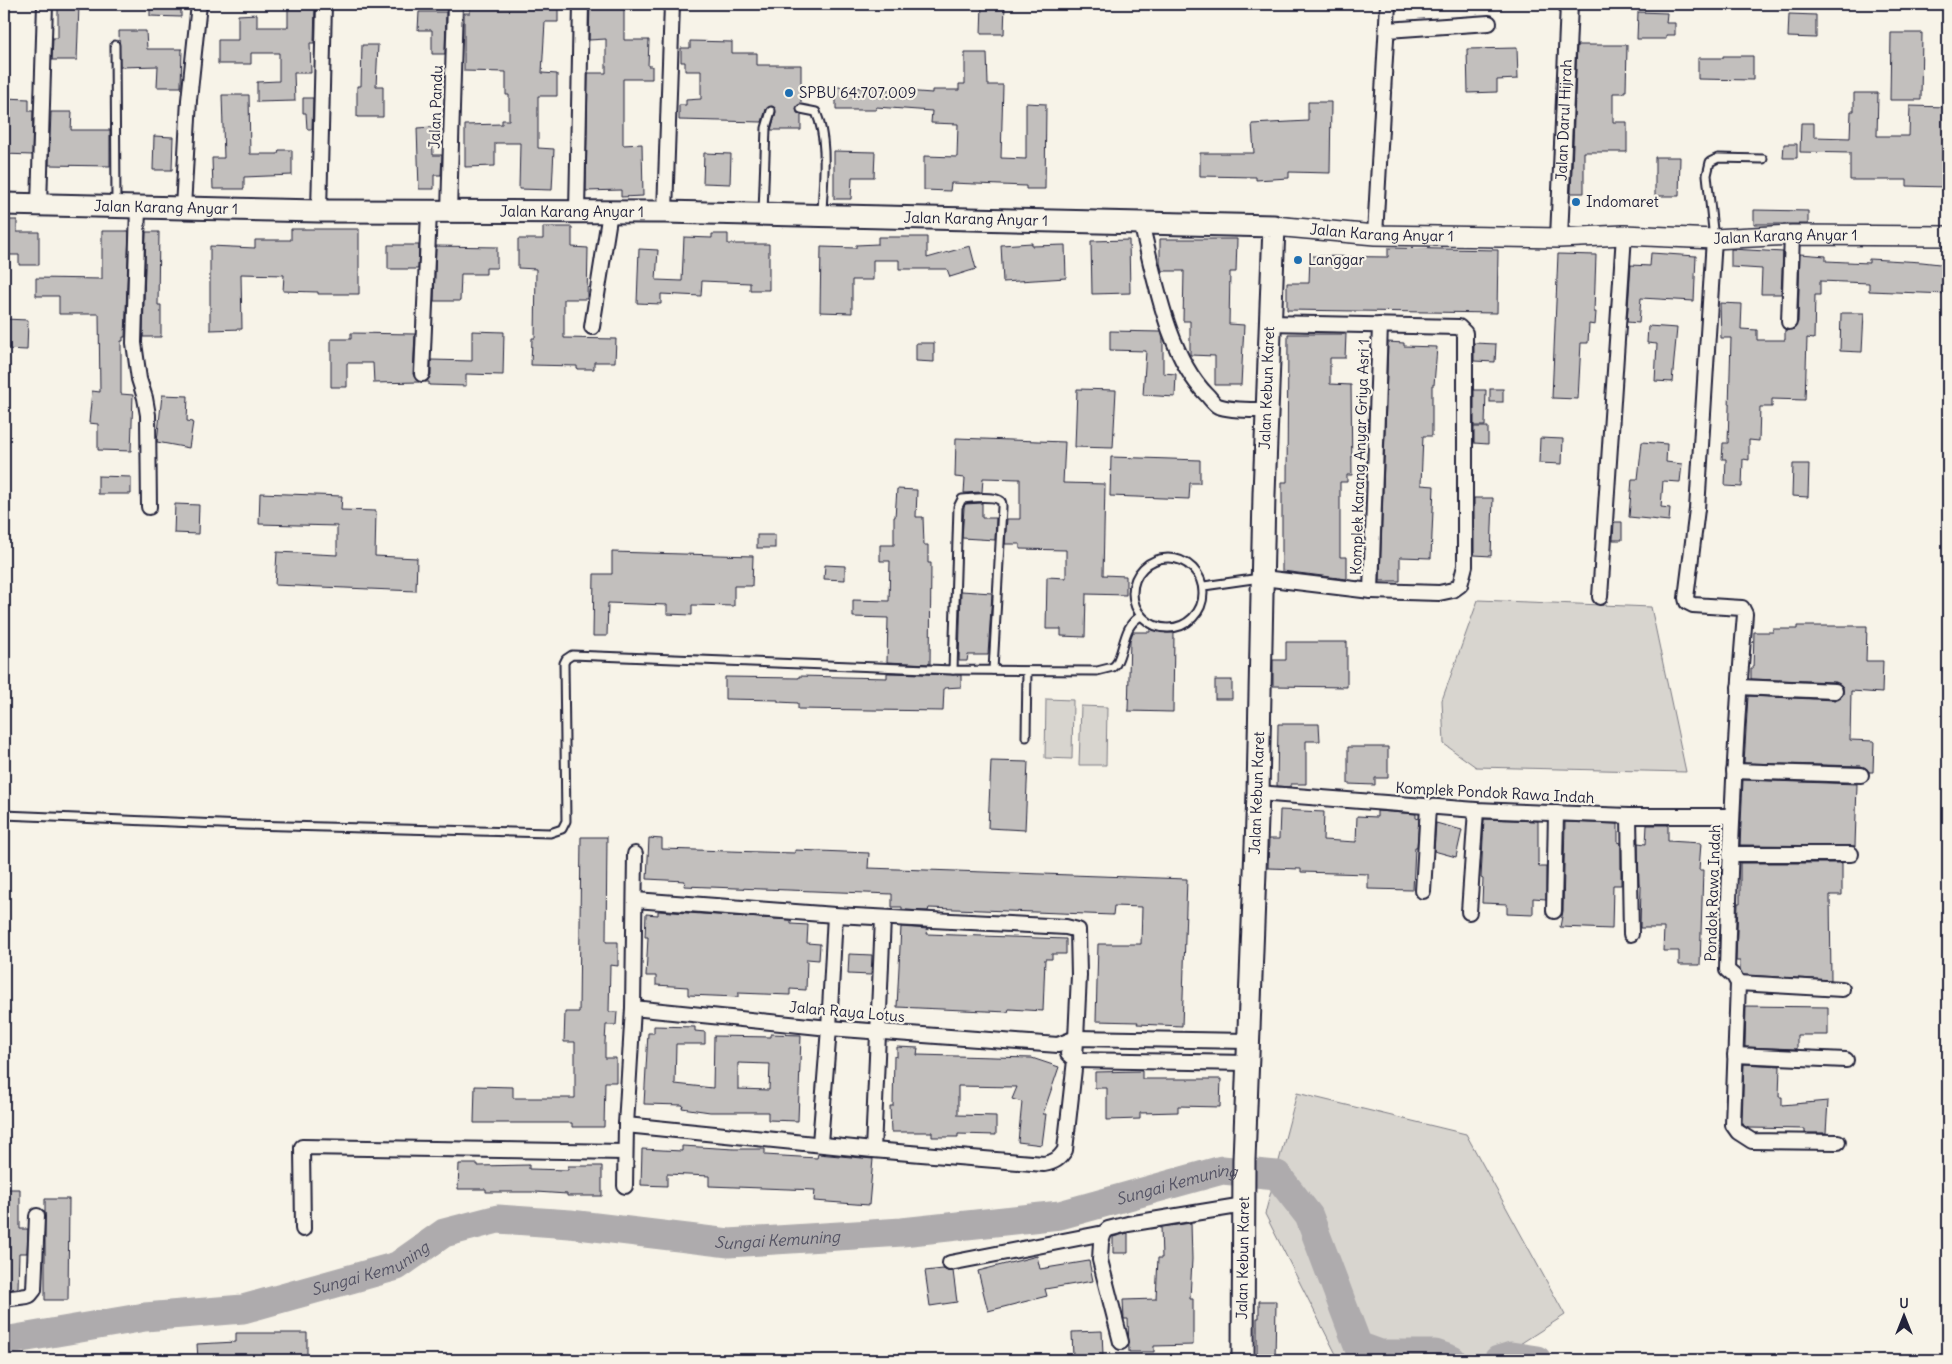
<svg xmlns="http://www.w3.org/2000/svg" width="1952" height="1364" font-family="Delius,sans-serif">
<style>
.green{fill:#d8d5cf;stroke:#7d7c85}
.lines{fill:none;stroke-linecap:round;stroke-linejoin:round}
.river{stroke:#aeabad;stroke-width:29}
.building{fill:#c2bfbd;stroke:#22223b;fill-rule:evenodd}
.service-casing{stroke:#22223b;stroke-width:11}
.minor-casing{stroke:#22223b;stroke-width:18}
.tertiary-casing{stroke:#22223b;stroke-width:20}
.secondary-casing{stroke:#22223b;stroke-width:22}
.primary-casing{stroke:#22223b;stroke-width:25}
.service{stroke:#f7f3e8;stroke-width:7}
.minor{stroke:#f7f3e8;stroke-width:14}
.tertiary{stroke:#f7f3e8;stroke-width:16}
.secondary{stroke:#f7f3e8;stroke-width:19}
.primary{stroke:#f7f3e8;stroke-width:21}
.poi-dot{fill:#1f6fb2;stroke:#f7f3e8;stroke-width:2}
.labels{text-anchor:middle;stroke-width:4.5;stroke-linejoin:round;paint-order:stroke}
.poi-label{font-size:15px;fill:#22223b;stroke:#f7f3e8;text-anchor:start}
.street-label{font-size:15px;fill:#22223b;stroke:#f7f3e8}
.water-label{font-size:16px;font-style:italic;fill:#535263;stroke:#f7f3e8}
</style>
<rect width="100%" height="100%" fill="#f7f3e8"/>
<filter id="ink" filterUnits="userSpaceOnUse"><feTurbulence type="fractalNoise" baseFrequency=".02" numOctaves="2"/><feDisplacementMap in="SourceGraphic" scale="10" xChannelSelector="R" yChannelSelector="G"/><feConvolveMatrix kernelMatrix="1 2 1 2 8 2 1 2 1" color-interpolation-filters="sRGB"/></filter>
<g filter="url(#ink)">
<!-- green -->
<g class="green">
<path d="M1478,600L1651,607L1686,772L1476,767L1444,744L1442,700Z"/>
<path d="M1046,699L1073,700L1072,759L1045,758Z"/>
<path d="M1081,706L1107,707L1106,765H1079Z"/>
<path d="M1297,1093L1466,1134L1565,1315L1495,1360H1339L1265,1214Z"/>
</g>
<g class="lines">
<!-- river -->
<g class="river">
<path id="s1" d="M4,1341L145,1317L243,1309L397,1266L444,1233L498,1219L570,1224L729,1243L902,1232L1060,1215L1222,1170L1277,1175L1309,1216L1358,1346L1380,1354H1435L1452,1360"/>
<path d="M1498,1360L1511,1356L1537,1360"/>
</g>
</g>
<!-- building -->
<g class="building">
<path d="M150,4H181V17L150,16Z"/>
<path d="M288,4H315L314,43H310L311,73H294L295,101L257,102V82L279,81V53H251V64H218V40H238V15L257,14V27H288Z"/>
<path d="M470,4H558V22H545L542,73L557,74V96H538V148L554,149L552,190L519,189L520,143H495V166L465,167V125L502,124V120H509V95H506V72L464,71V13H470Z"/>
<path d="M590,4H624V40H649L648,66H652V79H623V145L642,144L643,196L621,197V190L586,191L588,73H606V39L589,40Z"/>
<path d="M982,4H1005L1004,34H981Z"/>
<path d="M58,5H79L77,60H52L53,38H58Z"/>
<path d="M419,12H446L445,54H432V30H418Z"/>
<path d="M1638,12L1667,13L1666,23H1675V35H1666V39H1637Z"/>
<path d="M1789,14L1816,15V38L1788,37Z"/>
<path d="M119,31H146L147,49H182L181,87H157L158,66L120,67Z"/>
<path d="M1891,33H1922L1921,100H1890Z"/>
<path d="M690,41L732,42V53H757V65H801V104L796,108L797,113L801,114V130H771L776,112L775,108L772,106L766,109L762,122L679,120V105H686V100L701,99V71H685V62H681V48H690Z"/>
<path d="M362,45H378L376,86H383V117H357V86H361Z"/>
<path d="M1577,45H1627L1626,91H1624V93H1613V122H1627V152H1584V193H1571Z"/>
<path d="M1517,48L1518,79L1497,80V92L1468,93L1467,49Z"/>
<path d="M965,53H987L988,85H1003L1001,158L1026,159V103L1046,104L1045,189H1026V186L951,183L950,191L924,190V156L957,157L958,124L931,123L932,111L876,107V110H836V87L877,88V89L932,93V90H959V84H965Z"/>
<path d="M1723,56H1753V80L1698,79V58H1723Z"/>
<path d="M1854,93H1878L1877,136H1909L1910,106L1948,107V187L1907,186V180H1850V153L1800,152L1801,123H1814V137L1850,138L1851,111H1854Z"/>
<path d="M222,95H249L250,154H278L279,150H292V175L244,177V189H213L212,158H224Z"/>
<path d="M4,98L29,99V111H33L32,155L4,154Z"/>
<path d="M303,98H313L312,129H307L306,113H303Z"/>
<path d="M1308,102H1331L1330,173L1289,172V178L1256,180V177L1200,176V153H1254L1252,124L1308,121Z"/>
<path d="M51,112H72L71,130H110V166L49,165Z"/>
<path d="M432,127L433,155H442L441,175H434V189H419L417,128Z"/>
<path d="M154,136L173,137L172,170H153Z"/>
<path d="M1784,144H1797V158H1783Z"/>
<path d="M834,151L875,152L874,177H852L851,199H834Z"/>
<path d="M704,153L731,154L730,184L703,183Z"/>
<path d="M1655,157H1680L1679,196H1655Z"/>
<path d="M1754,210L1808,211V224H1754Z"/>
<path d="M4,220H17V232H39V265H19V255H4Z"/>
<path d="M543,227H572V247L588,248L587,299H564V338L616,339L615,362H594V369H577V366L531,365L532,338H535L536,269L518,268V239H543Z"/>
<path d="M291,229H359V294H318V292L283,291L284,275L241,274L242,329L210,330V246L255,248V240H291Z"/>
<path d="M102,231H129L125,337H123V341H121V394L133,395L131,451L98,450V424L89,423L92,391L100,392L99,314H59V296H36V278L102,279Z"/>
<path d="M146,232H159L158,305H161V337H143Z"/>
<path d="M712,234H728V244H769V290H750V283L702,281L701,296L661,294V304L637,303L639,249L658,250L656,280L682,281L684,237L712,238Z"/>
<path d="M878,237H927V258L970,246L976,269L950,277L947,269H899V260H873V280H852V313L820,312L821,247L856,248V245L878,244Z"/>
<path d="M1160,239H1237L1236,272H1230L1229,324L1244,325L1241,385H1215V356L1190,355V321H1183L1184,271H1162L1160,263Z"/>
<path d="M1129,240L1130,293L1092,294L1091,241Z"/>
<path d="M1032,243V246L1065,245L1066,278L1003,282L1001,245Z"/>
<path d="M388,245H419L418,269H388Z"/>
<path d="M436,246L497,247V268H486V274H461L460,301H434Z"/>
<path d="M1388,248L1498,250L1497,313L1287,310V283H1309L1310,256L1388,257Z"/>
<path d="M1731,249L1783,252L1781,294H1761L1762,269L1731,267Z"/>
<path d="M1651,253L1696,256L1694,301L1641,298L1639,323L1627,322L1631,265L1650,266Z"/>
<path d="M1558,254L1596,255L1594,312H1596L1595,325L1589,324L1588,343H1581L1578,399L1552,398Z"/>
<path d="M1800,254L1826,256V261L1869,263V259L1922,262L1948,265V294L1869,291V283L1820,281V295H1815L1814,339L1807,338L1805,400L1772,399V407H1760L1759,441L1749,440V460L1743,459L1742,487L1725,486L1726,459H1722L1723,443H1728L1731,338H1721L1720,303L1742,304L1741,329L1757,330V340H1785V330L1794,329L1798,322Z"/>
<path d="M1841,313H1864L1862,352L1840,351Z"/>
<path d="M4,319L28,320L27,350L4,349Z"/>
<path d="M1648,326L1677,328L1672,382L1655,381L1657,344L1647,343Z"/>
<path d="M472,331L504,332L503,375L466,374V386L429,385V382H425L431,375V360L472,361Z"/>
<path d="M1110,331L1161,332L1163,339V373L1176,374L1175,397L1143,395L1146,351L1110,350Z"/>
<path d="M351,333L415,334L413,374L415,378L419,382L374,383L373,363H347V387H331V339H351Z"/>
<path d="M1288,334H1346L1345,358H1330V384L1351,385L1352,475H1347V482H1340V557H1347V579L1282,571V482H1287Z"/>
<path d="M1388,342L1404,343V346L1437,347L1434,385H1432V436H1423L1421,485L1434,486L1431,558L1400,557V581H1380Z"/>
<path d="M916,343H934V362L916,361Z"/>
<path d="M1474,343L1496,344L1495,362L1474,361Z"/>
<path d="M1077,389L1116,390L1113,448L1075,447Z"/>
<rect x="1490" y="389" width="13" height="13"/>
<path d="M1474,390H1486L1485,426H1474Z"/>
<path d="M162,395L188,396L187,421L193,422L189,448L157,442Z"/>
<path d="M1474,427H1488V444L1474,443Z"/>
<path d="M956,438L1065,442L1063,483L1105,484L1103,575L1126,576V595L1086,594L1085,637L1061,636V629H1046L1047,577L1066,578V550L1020,549V544H1005L1007,519H1020V479L983,478L982,492L964,493L965,478L955,477Z"/>
<path d="M1540,438L1563,439L1562,464L1539,463Z"/>
<path d="M1642,442L1667,444L1666,462L1682,464L1680,482L1663,481L1661,507L1670,508L1669,521L1629,517L1632,479H1638Z"/>
<path d="M1111,457L1200,460V483H1190L1189,499L1110,496Z"/>
<path d="M1793,464H1809L1808,497L1792,496Z"/>
<path d="M98,476L131,477V494H98Z"/>
<path d="M897,489L917,490L916,517H923L924,545H928V563H931L930,664L887,662L888,618L853,617V600L889,601L890,561H880V545H894V517H895Z"/>
<path d="M260,493L342,496L341,510L376,511L375,556L417,558L416,591L275,585L277,552L337,555V526L259,524Z"/>
<path d="M1474,498H1493L1491,556L1474,555Z"/>
<path d="M982,503V518H996L995,540L962,538L964,508L965,504Z"/>
<path d="M175,504L199,505L198,534L174,533Z"/>
<path d="M1614,522H1622V540H1613Z"/>
<rect x="757" y="535" width="18" height="13"/>
<path d="M612,552L753,556L752,586H734V606L692,605V615L667,614V605L608,603L607,636H593L594,574H612Z"/>
<path d="M825,565L845,566V580L824,579Z"/>
<path d="M961,591L992,593L988,655H968L967,661H959Z"/>
<path d="M1797,626H1867L1866,661H1883L1882,693L1851,691L1850,740L1874,741L1873,772H1869L1866,768L1861,766L1744,763L1748,696L1835,700L1843,695V687L1836,682L1751,679V669H1753L1754,632H1773V629H1797Z"/>
<path d="M1150,628H1165V633H1174L1173,712L1128,711L1130,640L1133,632H1150Z"/>
<path d="M1286,642H1347V687L1273,686V660H1286Z"/>
<path d="M887,673L961,675V687L944,688L943,711L798,709V703L778,702V700L725,699V677L799,678V676L887,678Z"/>
<rect x="1215" y="680" width="17" height="19"/>
<path d="M1278,724H1319L1320,741H1306V784H1291V787L1277,786Z"/>
<path d="M1348,747H1388V778H1375V785L1348,784Z"/>
<path d="M991,761L1028,762L1025,830L988,828Z"/>
<path d="M1743,780L1857,784L1855,846L1740,845Z"/>
<path d="M1280,810L1324,812L1323,840L1356,842L1357,816L1377,817V811L1416,814V818L1419,819L1417,847H1415L1413,890L1368,889V874L1301,872V869L1268,868L1269,839H1279Z"/>
<path d="M1484,819L1538,821V862L1539,867H1546V899L1533,898V915L1507,914V904L1482,903L1483,879L1481,878Z"/>
<path d="M1565,822L1618,824V842L1621,843V885H1613L1612,929L1560,927L1563,911Z"/>
<path d="M1436,823L1462,830L1456,857L1434,851Z"/>
<path d="M1647,825H1668V841L1701,843L1699,870H1703L1700,965H1679V951H1663L1664,928H1640L1641,886L1639,885L1638,843L1646,844Z"/>
<path d="M581,837H607L606,942H618V966L610,965L609,1012H617L616,1025H606L605,1042V1058H616V1082H605L604,1127H572V1123H474L475,1086L513,1087V1098H575V1042H564L565,1012H579Z"/>
<path d="M649,838L662,839V849L795,853V850L869,853L868,868L1187,879L1182,1026L1137,1024L1138,1022L1096,1021L1098,944H1141L1142,907L1114,906L1113,915L929,908L928,911L902,910V907H892V894L684,886L685,881L647,879Z"/>
<path d="M1740,863H1842V895H1830L1831,980L1743,975L1740,970V961H1736L1738,903H1740Z"/>
<path d="M658,911L791,920V924L808,925L807,943L820,944L819,960L807,959L806,990L790,989V995L738,993V997L688,995V987L656,985V976H646L648,937H645L646,914L658,915Z"/>
<path d="M901,927L928,929L927,934L1066,939V954H1052V959H1045L1043,1011L1009,1009L1008,1012L897,1007Z"/>
<path d="M849,954L872,955L871,975L848,974Z"/>
<path d="M1746,1006L1828,1007V1035H1797V1049L1745,1047Z"/>
<path d="M654,1026L695,1027V1031L705,1032V1044H676L675,1084L713,1088L714,1036L771,1037V1034L801,1035L798,1121L768,1120V1112H710L682,1108L683,1105L644,1104L648,1033H654ZM738,1063L770,1064L769,1090L738,1089Z"/>
<path d="M897,1047L918,1048L917,1055L1032,1058L1059,1067L1043,1114H1046L1042,1145L1018,1142L1022,1102L1012,1099L1017,1087L958,1086V1115L996,1116V1135L958,1134V1137H932V1132H891L890,1106H893L894,1056L897,1057Z"/>
<path d="M1744,1064L1780,1066L1779,1097H1782V1105L1828,1101L1826,1133H1805V1129L1749,1128L1744,1126L1742,1122Z"/>
<path d="M1142,1071V1079H1221L1220,1107L1178,1106V1112L1140,1113V1119L1107,1120V1088H1095V1072Z"/>
<path d="M682,1146L734,1149H765V1155L817,1158L818,1154L873,1159L869,1205L814,1201L815,1190L709,1186V1176L667,1174V1186L641,1185L642,1149L682,1151Z"/>
<path d="M459,1164H478V1166L529,1165V1169L568,1170V1166H602V1196H567V1194L536,1192H486V1189H458Z"/>
<path d="M6,1189H20V1229H28L27,1253H19L18,1288L4,1290V1195H6Z"/>
<path d="M45,1199H69L68,1300H45Z"/>
<path d="M1191,1223L1192,1259L1190,1299H1193V1345L1154,1346V1352H1129L1128,1319H1124L1123,1300L1156,1299L1158,1258H1162L1161,1227Z"/>
<path d="M1128,1233V1253H1113V1237Z"/>
<path d="M1037,1256L1040,1269L1089,1261L1093,1281L1045,1289L1047,1296L988,1311L978,1271Z"/>
<path d="M943,1269L948,1271H953L957,1302L930,1306L925,1271Z"/>
<path d="M1259,1301H1276L1275,1360H1257V1318H1259Z"/>
<path d="M1102,1331L1103,1355L1073,1357L1072,1332Z"/>
<path d="M236,1333H307V1360H198L197,1344L236,1342Z"/>
</g>
<g class="lines">
<defs>
<g id="service">
<path d="M115,45L116,204"/>
<path d="M801,109L816,112C829,142 823,181 822,213"/>
<path d="M763,213L766,128L771,111"/>
<path d="M1714,239L1707,175L1710,162L1718,158L1763,159"/>
<circle cx="1168" cy="593" r="35"/>
<path d="M1204,586L1260,578"/>
<path d="M953,670L958,507L962,499C970,498 993,496 999,500C1002,501 1002,503 1002,507L993,670"/>
<path d="M1026,737L1027,671"/>
<path d="M4,815L244,825L550,833L562,829L566,821L564,663L566,659L572,655L953,670L1097,671L1113,667L1116,664C1125,648 1123,625 1141,616"/>
</g>
<g id="minor">
<path d="M1387,30L1489,23"/>
<path d="M39,205L45,4"/>
<path d="M138,207L134,343L139,379L145,398L148,415L149,507"/>
<path d="M183,208L189,100L199,4"/>
<path d="M319,211L324,4"/>
<path d="M449,212L455,4"/>
<path d="M577,212L581,4"/>
<path d="M665,212L672,4"/>
<path d="M1141,223C1155,277 1167,355 1207,395C1210,398 1214,404 1218,406C1231,411 1254,410 1267,410"/>
<path d="M1375,235L1388,4"/>
<path d="M1714,239L1697,509L1686,598L1687,602L1693,605L1742,608L1745,614C1735,732 1730,851 1727,970L1734,976L1738,983L1733,1125L1738,1132L1752,1141L1838,1142"/>
<path d="M1789,322L1792,235"/>
<path d="M592,327L610,212"/>
<path d="M422,374L429,212"/>
<path d="M1263,578L1371,591L1439,593L1453,590L1460,585L1465,566V333L1459,327L1269,323"/>
<path d="M1371,591L1380,325"/>
<path d="M1600,597L1624,235"/>
<path d="M1739,687L1835,691"/>
<path d="M1734,771L1861,775"/>
<path d="M1258,793L1476,810L1629,816H1732"/>
<path d="M1629,816L1631,934"/>
<path d="M1730,854H1851"/>
<path d="M1423,891L1428,807"/>
<path d="M1554,911L1556,813"/>
<path d="M1469,912L1476,810"/>
<path d="M1738,983L1842,989"/>
<path d="M633,1008L829,1028L1058,1045L1076,1038L1248,1041"/>
<path d="M1068,1054L1075,1060L1248,1063"/>
<path d="M1735,1055L1846,1060"/>
<path d="M626,1125L873,1150L1044,1164C1055,1162 1059,1159 1065,1150L1075,1060L1079,975L1078,930L1066,927L835,915L635,900"/>
<path d="M820,1143L829,1028L835,915"/>
<path d="M873,1150L883,918"/>
<path d="M625,1186L626,1125L633,1008L635,854"/>
<path d="M303,1229L302,1147L625,1152"/>
<path d="M950,1263L1104,1233"/>
<path d="M4,1299L27,1296L30,1295L34,1290L37,1216"/>
<path d="M1121,1342L1100,1260L1101,1242L1104,1233L1108,1229L1128,1224L1244,1205"/>
</g>
<g id="tertiary">
<path id="s2" d="M1559,238L1569,4"/>
</g>
<g id="secondary">
<path id="s3" d="M1274,226L1375,235L1559,238L1624,235L1714,239L1792,235L1948,236"/>
</g>
<g id="primary">
<path id="s4" d="M4,204L319,211L665,212L1274,226L1264,494L1258,793L1244,1160L1243,1360"/>
</g>
</defs>
<!-- service casing -->
<use href="#service" class="service-casing"/>
<!-- minor casing -->
<use href="#minor" class="minor-casing"/>
<!-- tertiary casing -->
<use href="#tertiary" class="tertiary-casing"/>
<!-- secondary casing -->
<use href="#secondary" class="secondary-casing"/>
<!-- primary casing -->
<use href="#primary" class="primary-casing"/>
<!-- service -->
<use href="#service" class="service"/>
<!-- minor -->
<use href="#minor" class="minor"/>
<!-- tertiary -->
<use href="#tertiary" class="tertiary"/>
<!-- secondary -->
<use href="#secondary" class="secondary"/>
<!-- primary -->
<use href="#primary" class="primary"/>
</g>
</g>
<!-- markers -->
<g class="poi-dot">
<circle cx="789" cy="93" r="5"/>
<circle cx="1576" cy="202" r="5"/>
<circle cx="1298" cy="260" r="5"/>
</g>
<g class="labels">
<!-- poi labels -->
<g class="poi-label">
<text x="799" y="98">SPBU 64.707.009</text>
<text x="1586" y="207">Indomaret</text>
<text x="1308" y="265">Langgar</text>
</g>
<!-- street labels -->
<g class="street-label">
<text transform="translate(436 107) rotate(-88)" y="5">Jalan Pandu</text>
<text dy="5" stroke="none"><textPath href="#s2" startOffset="118">Jalan Darul Hijrah</textPath></text>
<text dy="5" stroke="none"><textPath href="#s4" startOffset="162">Jalan Karang Anyar 1</textPath></text>
<text dy="5" stroke="none"><textPath href="#s4" startOffset="568">Jalan Karang Anyar 1</textPath></text>
<text dy="5" stroke="none"><textPath href="#s4" startOffset="972">Jalan Karang Anyar 1</textPath></text>
<text dy="5" stroke="none"><textPath href="#s3" startOffset="108">Jalan Karang Anyar 1</textPath></text>
<text dy="5" stroke="none"><textPath href="#s3" startOffset="512">Jalan Karang Anyar 1</textPath></text>
<text transform="translate(1267 388) rotate(-88)" y="5">Jalan Kebun Karet</text>
<text transform="translate(1360 457) rotate(-88)" y="5">Komplek Karang Anyar Griya Asri 1</text>
<text transform="translate(1257 793) rotate(-88)" y="5">Jalan Kebun Karet</text>
<text transform="translate(1495 793) rotate(3)" y="5">Komplek Pondok Rawa Indah</text>
<text transform="translate(1713 893) rotate(-88)" y="5">Pondok Rawa Indah</text>
<text transform="translate(847 1012) rotate(5)" y="5">Jalan Raya Lotus</text>
<text transform="translate(1243 1258) rotate(-89)" y="5">Jalan Kebun Karet</text>
</g>
<!-- water labels -->
<g class="water-label">
<text dy="6" stroke="none"><textPath href="#s1" startOffset="1200">Sungai Kemuning</textPath></text>
<text dy="6" stroke="none"><textPath href="#s1" startOffset="795">Sungai Kemuning</textPath></text>
<text dy="6" stroke="none"><textPath href="#s1" startOffset="375">Sungai Kemuning</textPath></text>
</g>
</g>
<!-- margin -->
<rect width="1952" height="1364" fill="none" stroke="#f7f3e8" stroke-width="20"/>
<rect x="10" y="10" width="1932" height="1344" fill="none" stroke="#22223b" stroke-width="2" filter="url(#ink)"/>
<!-- north arrow -->
<g transform="translate(1904 1316)" stroke="#f7f3e8" stroke-width="4" paint-order="stroke">
<path d="M0-4L9 19L0 12L-9 19Z" fill="#22223b"/>
<text y="-8" font-size="14" font-weight="bold" text-anchor="middle" fill="#22223b">U</text>
</g>
</svg>
